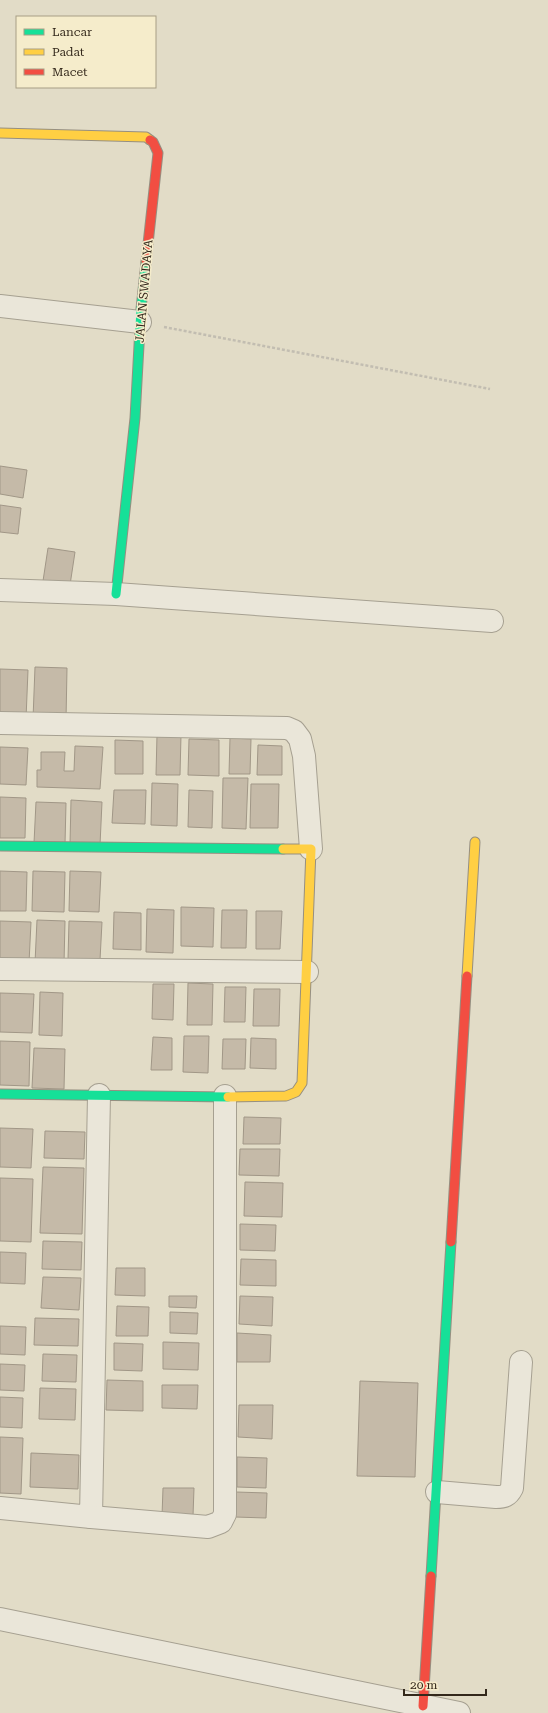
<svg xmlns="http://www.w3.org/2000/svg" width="548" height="1713" font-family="'Roboto Serif',serif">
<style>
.building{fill:#c5baa8;stroke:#a19787}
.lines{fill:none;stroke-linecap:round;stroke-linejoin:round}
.street-casing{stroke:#a6a091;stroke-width:24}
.fast-casing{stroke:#968f81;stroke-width:11}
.slow-casing{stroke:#968f81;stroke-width:11}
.jam-casing{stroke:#968f81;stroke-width:11}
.path{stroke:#c2bdb1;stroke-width:2.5;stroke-dasharray:3 2;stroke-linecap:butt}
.street{stroke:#eae6d9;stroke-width:22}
.fast{stroke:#16e098;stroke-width:9}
.slow{stroke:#ffcf43;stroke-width:9}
.jam{stroke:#f24e42;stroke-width:9}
.labels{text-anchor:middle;stroke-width:3;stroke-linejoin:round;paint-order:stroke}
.street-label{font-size:12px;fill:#33281b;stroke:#f5eccb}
</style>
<rect width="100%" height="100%" fill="#e2dcc7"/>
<!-- building -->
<g class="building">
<path d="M0,466L27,470L23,498L0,494Z"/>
<path d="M0,505L21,508L18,534L0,532Z"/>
<path d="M48,548L75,552L70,585L43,581Z"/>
<path d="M35,667L67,668L66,720L33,719Z"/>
<path d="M0,669L28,670L26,719L0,718Z"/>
<path d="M157,735H181L180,775H156Z"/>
<path d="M230,738L251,739L250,774H229Z"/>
<path d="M189,739L219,740V776L188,775Z"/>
<path d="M115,740L143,741V774H115Z"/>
<path d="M258,745L282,746V775H257Z"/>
<path d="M75,746L103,747L100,789L37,787V770H41V752H65L64,771H74Z"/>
<path d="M0,747L28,748L26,785L0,784Z"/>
<path d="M223,778H248L246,829L222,828Z"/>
<path d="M152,783L178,784L177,826L151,825Z"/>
<path d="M251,784H279L278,828H250Z"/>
<path d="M114,790H146L145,824L112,823Z"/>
<path d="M189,790L213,791L212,828L188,827Z"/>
<path d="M0,797L26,798L25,838H0Z"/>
<path d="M71,800L102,802L100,845L70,844Z"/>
<path d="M36,802L66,803L65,844L34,843Z"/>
<path d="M0,871L27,872L26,911H0Z"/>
<path d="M33,871L65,872L64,912L32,911Z"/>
<path d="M70,871L101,872L99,912L69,911Z"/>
<path d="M181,907L214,908L213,947L181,946Z"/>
<path d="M147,909L174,910L173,953L146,952Z"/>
<path d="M222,910H247L246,948H221Z"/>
<path d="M256,911H282L280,949H256Z"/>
<path d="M114,912L141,913V950L113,949Z"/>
<path d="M37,920L65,921L64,964L35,963Z"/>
<path d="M0,921L31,922L29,963L0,962Z"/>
<path d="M69,921L102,922L100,960L68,959Z"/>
<path d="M188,983L213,984L212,1025H187Z"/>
<path d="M153,984H174L173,1020L152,1019Z"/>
<path d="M225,987H246L245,1022H224Z"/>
<path d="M254,989H280L279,1026H253Z"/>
<path d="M40,992L63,993L62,1036L39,1035Z"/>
<path d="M0,993L34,994L32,1033L0,1032Z"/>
<path d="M184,1036H209L208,1073L183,1072Z"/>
<path d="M153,1037L172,1038V1070H151Z"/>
<path d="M251,1038L276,1039V1069L250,1068Z"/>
<path d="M223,1039H246L245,1069H222Z"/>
<path d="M0,1041L30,1042L29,1086L0,1085Z"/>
<path d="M34,1048L65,1049L64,1089L32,1088Z"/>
<path d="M244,1117L281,1118L280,1144H243Z"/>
<path d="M0,1128L33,1129L31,1168L0,1167Z"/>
<path d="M45,1131L85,1132L84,1159L44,1158Z"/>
<path d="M240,1149H280L279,1176L239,1175Z"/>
<path d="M43,1167L84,1168L82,1234L40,1233Z"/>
<path d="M0,1178L33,1179L31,1242L0,1241Z"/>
<path d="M245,1182L283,1183L282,1217L244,1216Z"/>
<path d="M240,1224L276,1225L275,1251L240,1250Z"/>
<path d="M43,1241L82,1242L81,1270L42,1269Z"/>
<path d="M0,1252L26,1253L25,1284L0,1283Z"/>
<path d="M241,1259L276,1260V1286L240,1285Z"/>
<path d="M116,1268H145V1296L115,1295Z"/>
<path d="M43,1277L81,1278L79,1310L41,1308Z"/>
<path d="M169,1296H197L196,1308L169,1307Z"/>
<path d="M240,1296L273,1297L272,1326L239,1324Z"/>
<path d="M117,1306L149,1307L148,1336H116Z"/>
<path d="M170,1312L198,1313L197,1334L170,1333Z"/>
<path d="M35,1318L79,1319L78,1346L34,1345Z"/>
<path d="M0,1326L26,1327L25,1355L0,1354Z"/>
<path d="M237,1333L271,1335L270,1362H237Z"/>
<path d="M163,1342L199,1343L198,1370L163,1369Z"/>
<path d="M114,1343L143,1344L142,1371L114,1370Z"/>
<path d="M43,1354L77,1355L76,1382L42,1381Z"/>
<path d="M0,1364L25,1365L24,1391L0,1390Z"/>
<path d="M107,1380L143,1381V1411L106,1410Z"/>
<path d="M360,1381L418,1383L415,1477L357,1476Z"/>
<path d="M162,1385H198L197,1409L162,1408Z"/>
<path d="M40,1388L76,1389L75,1420L39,1419Z"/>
<path d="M0,1397L23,1398L22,1428L0,1427Z"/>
<path d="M239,1405H273L272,1439L238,1437Z"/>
<path d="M0,1437L23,1438L21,1494L0,1493Z"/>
<path d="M31,1453L79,1455L78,1489L30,1487Z"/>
<path d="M237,1457L267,1458L266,1488L237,1487Z"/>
<path d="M163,1488H194L193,1516H162Z"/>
<path d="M236,1492L267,1493L266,1518L235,1517Z"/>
</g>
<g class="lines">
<defs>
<g id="street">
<path d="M0,306L140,322"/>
<path d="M0,590L116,594L492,621"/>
<path d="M0,723L287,728L294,731L300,739L304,756L311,849"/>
<path d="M0,969L307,972"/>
<path d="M437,1492L496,1497C504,1497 508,1496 512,1488L521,1362"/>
<path d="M0,1508L91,1517L99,1095"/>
<path d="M91,1517L208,1527L221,1522L225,1514V1096"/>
<path d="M0,1619L459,1713"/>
</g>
<g id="fast">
<path d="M116,594L135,418L141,309L146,262"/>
<path d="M0,846L283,849"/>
<path d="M0,1094L228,1097"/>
<path d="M431,1576L451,1242"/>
</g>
<g id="slow">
<path d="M0,133L146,137L150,140"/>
<path d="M467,976L475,842"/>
<path d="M228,1097L286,1096L296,1092L302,1083L311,849H283"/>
</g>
<g id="jam">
<path d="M146,262L158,153L153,142L150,140"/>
<path d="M451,1242L467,976"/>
<path d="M423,1706L431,1576"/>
</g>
</defs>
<!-- street casing -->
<use href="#street" class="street-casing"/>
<!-- fast casing -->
<use href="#fast" class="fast-casing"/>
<!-- slow casing -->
<use href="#slow" class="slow-casing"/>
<!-- jam casing -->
<use href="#jam" class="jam-casing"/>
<!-- path -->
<path class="path" d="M164,327L490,389"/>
<!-- street -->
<use href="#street" class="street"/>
<!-- fast -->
<use href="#fast" class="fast"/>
<!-- slow -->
<use href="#slow" class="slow"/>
<!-- jam -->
<use href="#jam" class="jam"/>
</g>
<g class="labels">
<!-- street labels -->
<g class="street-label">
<text transform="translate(144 291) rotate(-85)" y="4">JALAN SWADAYA</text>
</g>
</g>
<!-- legend -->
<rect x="16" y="16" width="140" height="72" fill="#f5eccb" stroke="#a79e85"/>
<rect x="24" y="29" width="20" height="6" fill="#16e098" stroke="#a79e85"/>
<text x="52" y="36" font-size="12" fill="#33281b">Lancar</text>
<rect x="24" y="49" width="20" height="6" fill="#ffcf43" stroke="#a79e85"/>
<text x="52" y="56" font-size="12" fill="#33281b">Padat</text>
<rect x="24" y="69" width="20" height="6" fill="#f24e42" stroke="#a79e85"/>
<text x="52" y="76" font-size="12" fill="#33281b">Macet</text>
<!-- scale -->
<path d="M404 1689v6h82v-6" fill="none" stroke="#33281b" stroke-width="2"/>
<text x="410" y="1689" font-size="12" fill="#33281b" stroke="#f5eccb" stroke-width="3" paint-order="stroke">20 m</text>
</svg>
